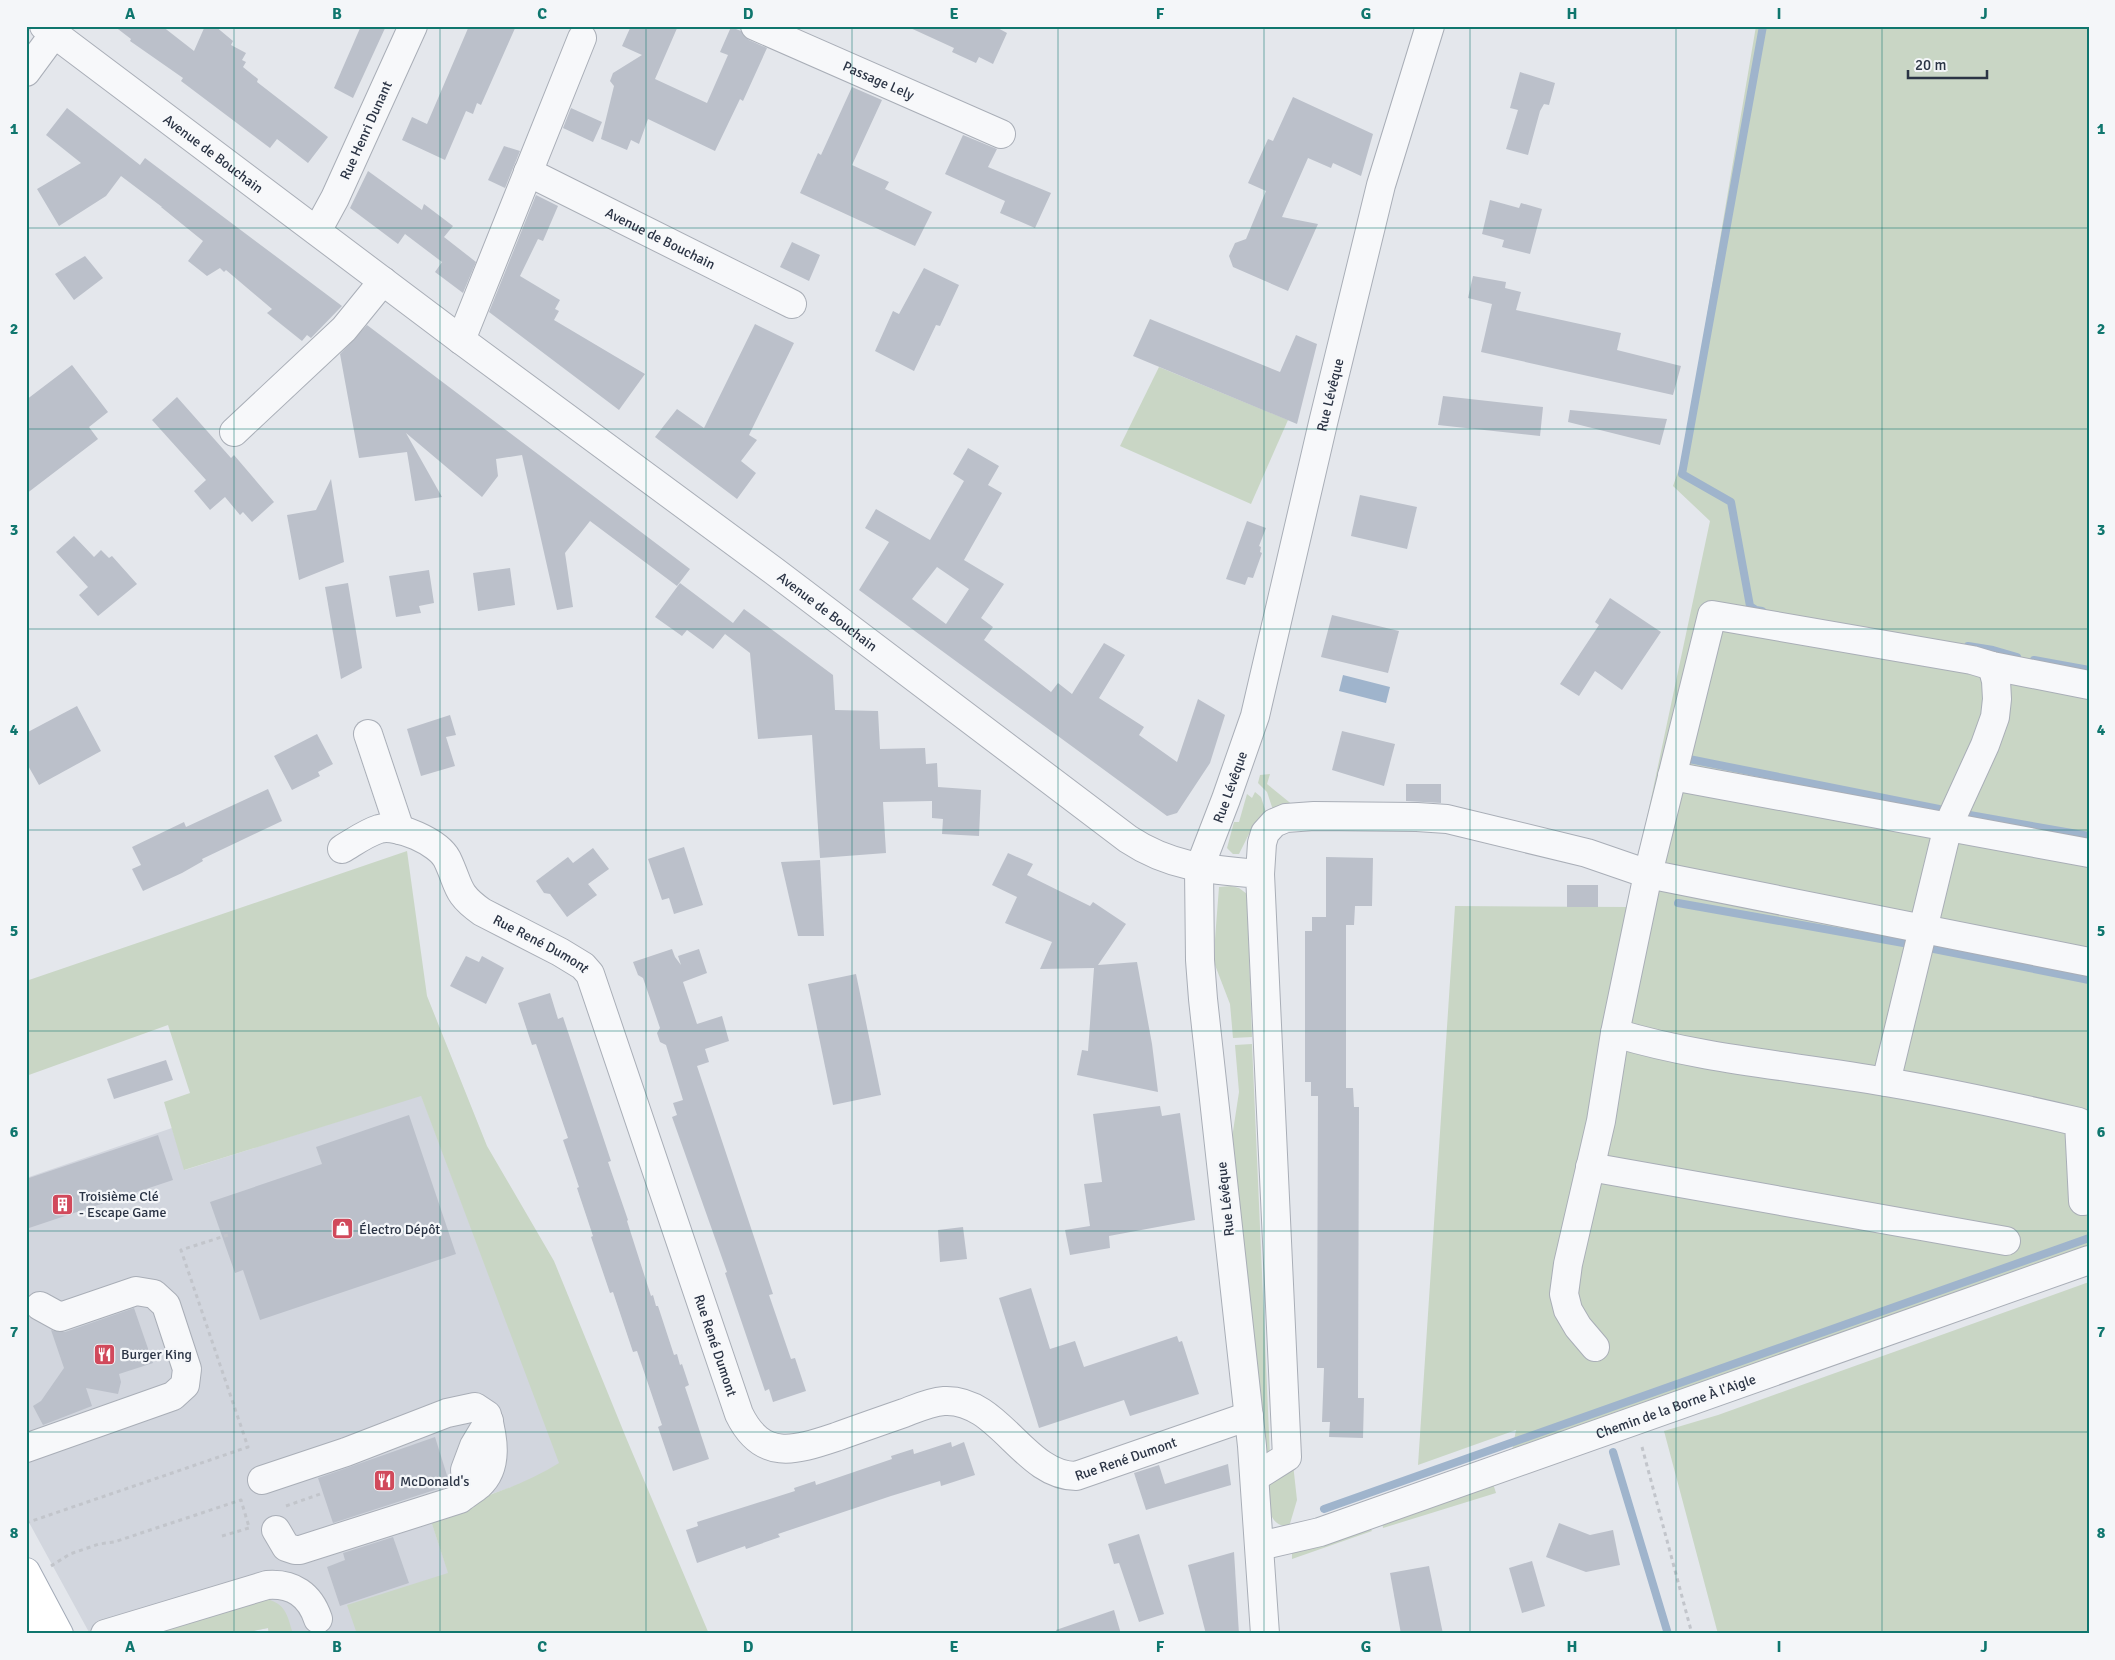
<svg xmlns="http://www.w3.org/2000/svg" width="2115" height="1660" font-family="Signika,sans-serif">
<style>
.built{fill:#d2d6de}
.green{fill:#c9d6c5}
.water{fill:#9fb4cc}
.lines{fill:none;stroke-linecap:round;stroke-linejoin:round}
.stream{stroke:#9fb4cc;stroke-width:8}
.building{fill:#bbc0ca;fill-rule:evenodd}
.minor-casing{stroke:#a9aeb7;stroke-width:30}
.major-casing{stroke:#a3abb8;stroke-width:30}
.path{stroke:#c2c5cb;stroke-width:3;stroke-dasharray:4 4;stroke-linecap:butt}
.minor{stroke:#f7f8fa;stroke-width:28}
.major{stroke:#fff;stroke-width:28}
.grid{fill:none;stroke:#0f766e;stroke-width:1;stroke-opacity:0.55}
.labels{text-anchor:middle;stroke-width:4.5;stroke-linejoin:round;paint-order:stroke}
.street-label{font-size:14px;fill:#2b3445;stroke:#f4f6f9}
.poi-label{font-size:14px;fill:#2b3445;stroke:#f4f6f9;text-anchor:start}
.neatline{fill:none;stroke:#0f766e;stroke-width:2}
.grid-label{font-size:16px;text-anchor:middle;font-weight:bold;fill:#0f766e}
</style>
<rect width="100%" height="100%" fill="#e4e7ec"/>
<!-- built -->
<path class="built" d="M421,1095L560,1463L538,1476L515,1486L429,1515L469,1634H269L268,1628L238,1634H90L26,1517V1178L172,1128L185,1170Z"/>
<!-- green -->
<g class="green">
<path d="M1756,26H2089V1253L1326,1522L1324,1515L1512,1451L1516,1430L1418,1465L1455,906L1628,907L1710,521L1673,486L1683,458Z"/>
<path d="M1159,367L1288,420L1251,504L1120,446Z"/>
<path d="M1270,774L1267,784L1294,806L1274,813L1267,792L1258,783L1260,775Z"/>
<path d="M1255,792L1261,797L1268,819L1249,834L1239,854H1233L1227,848L1234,822H1239L1247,794L1252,798Z"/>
<path d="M407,851L427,996L487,1146L554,1261L627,1440L709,1634H357L347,1605L448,1573L429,1515C474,1500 519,1488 559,1463L421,1096L184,1170L164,1102L190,1093L168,1025L26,1076V981Z"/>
<path d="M1231,886L1239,888L1247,894L1252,1037L1233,1038L1230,1004L1215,965V939L1219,887Z"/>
<path d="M1252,1044L1270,1456L1264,1457L1232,1138L1239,1092L1235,1045Z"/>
<path d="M2089,1282V1634H1718L1664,1431L1718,1415Z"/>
<path d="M1293,1464L1297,1500L1289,1527C1266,1525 1269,1504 1268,1486Z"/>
<path d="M1492,1480L1496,1493L1383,1528L1382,1522Z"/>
<path d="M1370,1528L1372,1531L1292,1559V1551Z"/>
<path d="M263,1598C286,1603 287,1614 293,1634H269L268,1628L238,1634H147Z"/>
</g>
<!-- water -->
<path class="water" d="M1343,675L1390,687L1386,703L1339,691Z"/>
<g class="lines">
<!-- stream -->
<g class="stream">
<path d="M1762,611L1756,610L1750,606L1731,502L1682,474L1763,26"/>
<path d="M1968,646L1993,650L2017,657"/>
<path d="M2034,660L2089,670"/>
<path d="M1689,759L1939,809"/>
<path d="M1964,814L2089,836"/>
<path d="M1678,903L1909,944"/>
<path d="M1929,948L2089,980"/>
<path d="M1613,1452L1668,1634"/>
<path d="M1324,1509L2089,1238"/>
</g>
</g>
<!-- building -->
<g class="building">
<path d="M114,26H162L194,51L205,26H215L233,41L231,45L246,53L242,60L246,62L243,67L258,79L257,82L328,137L308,163L277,139L270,148L181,81L183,78L130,41L131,39Z"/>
<path d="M361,26H386L353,98L334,88Z"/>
<path d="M469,26H516L481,105L477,103L473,114L466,111L445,160L402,140L412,117L427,124Z"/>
<path d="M631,26H678L655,79L707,103L728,55L720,52L731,27L741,31L749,40L767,48L743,101L740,99L715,151L648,119L639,144L631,140L627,150L601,139L614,86L610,81L613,73L642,55L622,46Z"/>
<path d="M906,26H994L1007,33L993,64L979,57L976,63L952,52L954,48Z"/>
<path d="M1520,72L1555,83L1549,105L1544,104L1540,111L1528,155L1506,149L1518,110L1510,108Z"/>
<path d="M852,87L882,100L852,165L889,182L885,189L932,212L915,246L800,193L818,153L821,155Z"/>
<path d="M1293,97L1373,134L1361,176L1333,163L1331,168L1308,158L1282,217L1318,224L1288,291L1233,267L1229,256L1235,243L1246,239L1266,191L1248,183L1268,139L1273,141Z"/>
<path d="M67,108L140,165L145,158L342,306L311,338L307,335L302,341L267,313L272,309L226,270L224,272L220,268L207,276L188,261L203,241L161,207H162L121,176L106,196L59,226L37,189L81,163L46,135Z"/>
<path d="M571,108L602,122L593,142L563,128Z"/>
<path d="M963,135L997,149L988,167L1051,193L1035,228L1000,213L1005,201L945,174Z"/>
<path d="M504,146L520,151L505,188L488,180Z"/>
<path d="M368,171L422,210L424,204L453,226L444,237L476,262L463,293L435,272L442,262L405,234L398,244L350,208Z"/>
<path d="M536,195L558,206L543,241L538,239L520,276L560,300L555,309L559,311L554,320L645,374L619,410L489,312Z"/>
<path d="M1490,200L1519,208L1521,203L1542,209L1530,254L1502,247L1504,240L1482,234Z"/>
<path d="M792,242L820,255L809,281L780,267Z"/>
<path d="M85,256L103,278L74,300L55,274Z"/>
<path d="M924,268L959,285L940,326L936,325L914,371L875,351L893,311L899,314Z"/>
<path d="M1473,276L1506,282L1505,288L1521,292L1516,310L1621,333L1617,350L1681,366L1673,395L1481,352L1492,304L1468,298Z"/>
<path d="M1150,319L1280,372L1296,335L1317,344L1297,424L1133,356Z"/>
<path d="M755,324L794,343L749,435L757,440L741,461L756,473L737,499L655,437L677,409L704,428Z"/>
<path d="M367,325L690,569L677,586L590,521L565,553L573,607L557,610L522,455L496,459L498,476L482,497L406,433L442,497L415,501L407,452L359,458L340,354Z"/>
<path d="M72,365L108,412L89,427L98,439L26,494V400Z"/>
<path d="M1443,396L1543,407L1540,436L1438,425Z"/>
<path d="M177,397L231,458L234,455L274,502L252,522L243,512L240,515L225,497L210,510L194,491L206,480L152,420Z"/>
<path d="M1570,410L1667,419L1660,445L1568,422Z"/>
<path d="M968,448L999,466L988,485L1002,493L964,560L1004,584L981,618L993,627L984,640L1051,692L1058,683L1072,694L1104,643L1125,655L1099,698L1144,727L1139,735L1177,762L1198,699L1225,715L1210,763L1177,813L1167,816L859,590L889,542L865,528L876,509L930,540L964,481L953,474ZM937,567L969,589L946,624L912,599Z"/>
<path d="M331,479L344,562L299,580L287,515L316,510Z"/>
<path d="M1360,495L1417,507L1407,549L1351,536Z"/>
<path d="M1247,521L1266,528L1259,546L1261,547L1260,552L1262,553L1253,578L1248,577L1245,585L1226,579Z"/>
<path d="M74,536L94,557L101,550L109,558L112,556L137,584L98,616L79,595L88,587L56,552Z"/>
<path d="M510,568L515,605L478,611L473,573Z"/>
<path d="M429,570L434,603L419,606L421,613L396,617L389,576Z"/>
<path d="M348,583L362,668L341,679L325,587Z"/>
<path d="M680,583L733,623L744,609L833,675L835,710L878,711L880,749L925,748L926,764L937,763L938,787L981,790L979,836L942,834L943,819L932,818V801L883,802L886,853L820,858L812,735L758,739L750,653L725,634L713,649L687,630L682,636L655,617Z"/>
<path d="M1610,598L1661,632L1622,690L1595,671L1579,696L1560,684L1599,625L1595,622Z"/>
<path d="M1332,615L1399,631L1388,673L1321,657Z"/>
<path d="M77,706L101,751L39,785L26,762V733Z"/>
<path d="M450,715L456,735L446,737L455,766L421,776L407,729Z"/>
<path d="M1342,731L1395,744L1384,786L1332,770Z"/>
<path d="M317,734L333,764L318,772L320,776L292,790L274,756Z"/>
<path d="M1406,784H1441V803L1406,801Z"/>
<path d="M268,789L282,821L202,859L203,861L182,873L143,891L132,869L141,865L132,847L184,822L186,827Z"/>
<path d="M684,847L703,905L674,914L669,898L662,900L648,859Z"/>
<path d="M593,848L609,869L588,884L597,895L567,917L550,894L544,893L536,881L568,857L573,863Z"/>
<path d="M1008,853L1033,864L1027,875L1090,906L1093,902L1126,924L1098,965L1137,962L1152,1044L1158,1092L1077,1075L1082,1050L1088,1051L1094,968L1040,969L1052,942L1005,923L1017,897L992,885Z"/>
<path d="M1326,857L1373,858L1372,906H1355L1354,925H1346V1088H1353L1354,1107H1359L1358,1398H1364L1363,1438L1329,1437L1330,1422H1322L1324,1368H1317L1318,1096H1311V1082H1305V931H1312V917H1326Z"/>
<path d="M820,860L824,936H798L781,862Z"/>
<rect x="1567" y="885" width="31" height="22"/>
<path d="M672,949L675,957L681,965L678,956L699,949L707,973L683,982L697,1024L722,1016L729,1041L705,1049L709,1062L697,1066L773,1294L769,1295L791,1359L795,1358L806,1391L773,1402L769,1389L765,1391L725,1273L727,1272L672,1117L677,1115L673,1103L683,1100L666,1045L660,1042L657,1033L660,1028L643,978L638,975L633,962Z"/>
<path d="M466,956L479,962L482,956L504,968L486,1004L450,986Z"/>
<path d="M856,974L881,1095L833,1105L808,984Z"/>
<path d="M550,993L558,1019L563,1017L611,1161L608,1162L628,1220L627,1221L651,1296L653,1295L656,1306H658L674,1355L677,1354L680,1365L682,1364L689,1385L685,1387L709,1459L673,1471L658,1427L662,1425L637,1351L633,1352L613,1292L610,1293L591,1237L593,1236L577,1188L579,1187L563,1140L568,1138L536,1044L532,1045L518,1003Z"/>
<path d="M166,1060L173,1080L114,1099L107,1079Z"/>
<path d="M1160,1106L1162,1116L1180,1113L1195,1220L1109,1236L1110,1248L1070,1255L1065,1230L1090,1226L1084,1184L1102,1182L1093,1114Z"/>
<path d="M409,1115L456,1254L260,1320L243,1270L235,1273L210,1202L322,1164L316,1147Z"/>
<path d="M158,1135L173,1180L26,1229V1179Z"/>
<path d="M963,1227L967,1259L940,1262L938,1230Z"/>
<path d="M1031,1288L1050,1349L1075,1341L1084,1367L1177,1336L1179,1342L1182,1341L1199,1394L1130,1416L1124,1400L1039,1428L999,1298Z"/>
<path d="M134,1308L153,1363L119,1374L121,1382L118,1394L86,1388L92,1406L43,1425L33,1406L41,1401L64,1368L51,1330L58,1332H65Z"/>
<path d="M435,1437L450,1485L333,1523L318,1478Z"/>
<path d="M951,1442L952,1447L964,1442L975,1475L941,1486L940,1481L891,1496L778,1534L780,1537L746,1549L745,1546L697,1563L686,1530L698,1526L697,1522L795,1491L794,1488L815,1481L816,1485L892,1459L891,1456L913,1449L914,1454Z"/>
<path d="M1228,1464L1231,1485L1146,1510L1134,1473L1159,1465L1165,1484Z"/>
<path d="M1559,1523L1590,1535L1613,1530L1620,1565L1586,1572L1546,1557Z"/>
<path d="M1139,1534L1164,1614L1139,1622L1119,1563L1114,1564L1108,1544Z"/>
<path d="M393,1537L409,1583L340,1606L327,1567L345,1560L343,1553Z"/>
<path d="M1234,1552L1239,1634H1206L1188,1565Z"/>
<path d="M1532,1561L1545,1606L1522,1613L1509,1568Z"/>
<path d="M1429,1566L1443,1634H1401L1390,1573Z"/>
<path d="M1114,1610L1121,1634H1057L1056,1630Z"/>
</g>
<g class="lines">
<defs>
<g id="minor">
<path id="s1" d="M44,26L461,340L774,571L1128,839C1170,867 1211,870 1260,874L1287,1457L1255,1477"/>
<path id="s2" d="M755,26L1001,134"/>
<path d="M26,72L54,34"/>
<path id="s3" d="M528,172L792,304"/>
<path id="s4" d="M317,231L335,198L413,26"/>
<path d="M461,340L582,38"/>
<path d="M234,432L344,329L383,281"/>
<path d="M2089,685L1992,666L1972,660L1712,615L1648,874L2089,962"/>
<path d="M368,734L400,830"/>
<path d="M1672,776L2089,853"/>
<path id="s5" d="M342,849C354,842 366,833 379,829C398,824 438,842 447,859C460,886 455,893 482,912L560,952L583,966L590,974L739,1414C762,1461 794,1451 836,1437C858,1429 881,1421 904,1413C917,1408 930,1402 944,1401C999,1398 1024,1476 1076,1476L1249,1416"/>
<path d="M1260,874L1262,843L1265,833L1274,823L1286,818L1314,816L1417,817L1447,819L1587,853L1648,874L1615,1033L1601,1121L1568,1264L1564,1294L1568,1310L1578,1327L1595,1347"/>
<path d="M1615,1033C1704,1060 1796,1066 1886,1082C1951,1093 2015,1107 2079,1122L2083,1201"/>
<path d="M1886,1082L1948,826L1985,745L1995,717L1997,699L1996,681L1992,666"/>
<path d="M1590,1167L2006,1241"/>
<path d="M26,1448L173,1396L185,1385L187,1369L166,1305L154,1294L136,1291L60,1317L40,1306"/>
<path d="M262,1480L346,1452L447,1413L475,1407L487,1415C493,1437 499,1467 479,1485C473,1490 466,1494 460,1499L300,1550H295L286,1547L276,1530"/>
<path d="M467,1493L465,1470L474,1446L489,1421"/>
<path id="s6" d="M1260,1546L1320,1532L2089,1260"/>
<path d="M105,1634L267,1585C293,1583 310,1595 318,1619"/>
<path id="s7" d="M1265,1634L1252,1446L1203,999L1200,960L1199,869L1226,799L1255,716L1323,423L1381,185L1430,26"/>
</g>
<g id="major">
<path d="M26,1572L59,1634"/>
<path d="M26,1614L37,1634"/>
</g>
</defs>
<!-- minor casing -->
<use href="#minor" class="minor-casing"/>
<!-- major casing -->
<use href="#major" class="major-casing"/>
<!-- path -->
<g class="path">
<path d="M1642,1447L1692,1634"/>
<path d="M286,1506L323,1493"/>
<path d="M26,1523L248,1447L181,1250L231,1234"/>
<path d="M222,1536L249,1528"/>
<path d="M51,1566L70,1554L99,1544L114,1542L241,1500L249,1527"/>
</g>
<!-- minor -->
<use href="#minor" class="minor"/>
<!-- major -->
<use href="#major" class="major"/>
</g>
<!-- grid -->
<path class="grid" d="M234,26V1634M440,26V1634M646,26V1634M852,26V1634M1058,26V1634M1264,26V1634M1470,26V1634M1676,26V1634M1882,26V1634M26,228H2089M26,429H2089M26,629H2089M26,830H2089M26,1031H2089M26,1231H2089M26,1432H2089"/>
<!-- icons -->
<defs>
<symbol id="building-square" viewBox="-11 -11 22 22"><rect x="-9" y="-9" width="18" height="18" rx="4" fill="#d1495b" stroke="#f4f6f9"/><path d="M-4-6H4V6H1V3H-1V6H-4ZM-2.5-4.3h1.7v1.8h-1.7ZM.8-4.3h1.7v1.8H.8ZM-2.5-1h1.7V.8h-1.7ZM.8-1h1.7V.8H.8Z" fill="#fff"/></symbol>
<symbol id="shop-square" viewBox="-11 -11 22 22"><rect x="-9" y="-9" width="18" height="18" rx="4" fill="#d1495b" stroke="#f4f6f9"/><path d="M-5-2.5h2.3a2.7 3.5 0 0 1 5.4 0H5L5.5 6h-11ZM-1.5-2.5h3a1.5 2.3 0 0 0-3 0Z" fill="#fff"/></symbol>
<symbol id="restaurant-square" viewBox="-11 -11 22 22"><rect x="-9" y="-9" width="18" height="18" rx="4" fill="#d1495b" stroke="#f4f6f9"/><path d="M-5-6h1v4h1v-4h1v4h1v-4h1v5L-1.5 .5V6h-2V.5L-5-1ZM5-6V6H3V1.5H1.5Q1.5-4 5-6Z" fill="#fff"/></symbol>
</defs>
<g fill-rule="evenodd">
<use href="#building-square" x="50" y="1192" width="25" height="25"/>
<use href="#shop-square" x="330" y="1216" width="25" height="25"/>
<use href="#restaurant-square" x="92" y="1342" width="25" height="25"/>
<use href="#restaurant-square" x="372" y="1468" width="25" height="25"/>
</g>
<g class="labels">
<!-- street labels -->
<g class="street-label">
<text dy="5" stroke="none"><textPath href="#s2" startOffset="135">Passage Lely</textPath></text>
<text dy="5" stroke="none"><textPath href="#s4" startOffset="112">Rue Henri Dunant</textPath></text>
<text dy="5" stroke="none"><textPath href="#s1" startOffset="212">Avenue de Bouchain</textPath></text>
<text dy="5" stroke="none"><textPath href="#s3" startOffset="148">Avenue de Bouchain</textPath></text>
<text dy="5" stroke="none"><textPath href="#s7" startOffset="1261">Rue Lévêque</textPath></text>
<text dy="5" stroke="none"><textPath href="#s1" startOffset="978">Avenue de Bouchain</textPath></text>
<text dy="5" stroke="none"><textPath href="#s7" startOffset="856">Rue Lévêque</textPath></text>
<text dy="5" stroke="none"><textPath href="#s5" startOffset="252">Rue René Dumont</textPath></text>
<text transform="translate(1225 1199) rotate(-96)" y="5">Rue Lévêque</text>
<text dy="5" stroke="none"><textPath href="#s5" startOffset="702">Rue René Dumont</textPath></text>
<text dy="5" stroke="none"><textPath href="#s6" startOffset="439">Chemin de la Borne À l'Aigle</textPath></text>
<text dy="5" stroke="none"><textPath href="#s5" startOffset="1211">Rue René Dumont</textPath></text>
</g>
<!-- poi labels -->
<g class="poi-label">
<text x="79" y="1201">Troisième Clé<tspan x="79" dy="16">- Escape Game</tspan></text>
<text x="359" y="1234">Électro Dépôt</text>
<text x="121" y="1359">Burger King</text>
<text x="400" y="1486">McDonald's</text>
</g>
</g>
<!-- border -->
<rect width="2115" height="1660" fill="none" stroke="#f4f6f9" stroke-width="55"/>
<!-- scale -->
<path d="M1908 70v8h79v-8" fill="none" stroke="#2b3445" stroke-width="2.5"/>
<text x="1915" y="70" font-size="15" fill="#2b3445" stroke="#f4f6f9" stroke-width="4" paint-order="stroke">20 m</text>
<rect x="28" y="28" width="2060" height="1604" class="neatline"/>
<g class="grid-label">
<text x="130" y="19">A</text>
<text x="337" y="19">B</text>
<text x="542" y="19">C</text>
<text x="748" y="19">D</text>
<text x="954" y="19">E</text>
<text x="1160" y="19">F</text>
<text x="1366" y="19">G</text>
<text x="1572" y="19">H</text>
<text x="1779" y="19">I</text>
<text x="1984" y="19">J</text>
<text x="14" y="134">1</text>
<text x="2101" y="134">1</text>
<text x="14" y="334">2</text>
<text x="2101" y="334">2</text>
<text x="14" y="535">3</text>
<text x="2101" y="535">3</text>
<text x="14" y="735">4</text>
<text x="2101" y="735">4</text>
<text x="14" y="936">5</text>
<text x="2101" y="936">5</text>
<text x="14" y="1137">6</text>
<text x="2101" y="1137">6</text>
<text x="14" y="1337">7</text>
<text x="2101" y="1337">7</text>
<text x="14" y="1538">8</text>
<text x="2101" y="1538">8</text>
<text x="130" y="1652">A</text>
<text x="337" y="1652">B</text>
<text x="542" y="1652">C</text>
<text x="748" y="1652">D</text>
<text x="954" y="1652">E</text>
<text x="1160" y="1652">F</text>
<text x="1366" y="1652">G</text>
<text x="1572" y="1652">H</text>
<text x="1779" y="1652">I</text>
<text x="1984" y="1652">J</text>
</g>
</svg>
